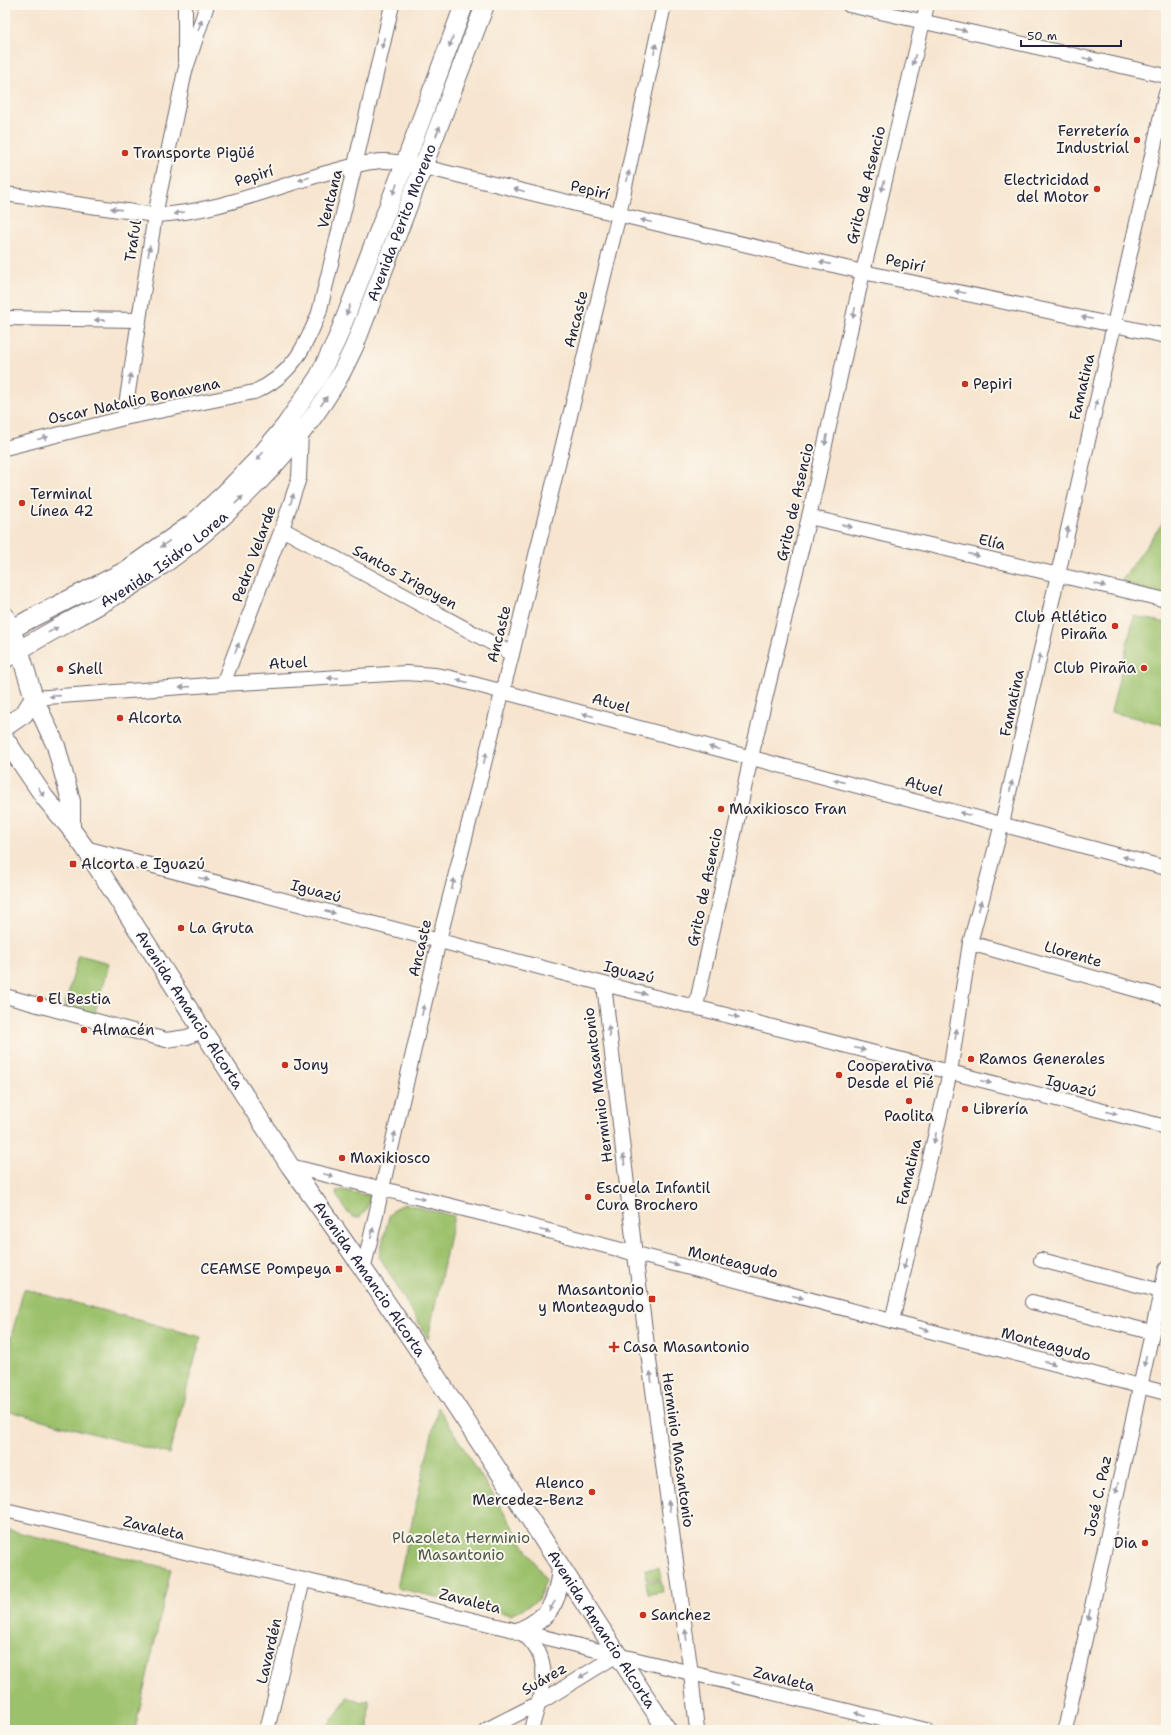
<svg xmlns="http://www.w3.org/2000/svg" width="1171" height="1735" font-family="'Shantell Sans',sans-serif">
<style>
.green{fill:#9cc16c;stroke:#5f7254}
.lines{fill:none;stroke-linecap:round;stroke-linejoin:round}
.minor-casing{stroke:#6d666f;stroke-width:16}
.major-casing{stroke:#6d666f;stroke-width:20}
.minor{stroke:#fff;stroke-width:14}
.major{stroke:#fff;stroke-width:18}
.oneway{fill:#9c9ca7}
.poi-dot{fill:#c8321e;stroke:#fbf7ec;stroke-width:1.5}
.labels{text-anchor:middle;stroke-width:4;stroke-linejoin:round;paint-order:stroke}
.poi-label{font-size:15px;fill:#22223b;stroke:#fbf7ec;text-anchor:start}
.street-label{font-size:15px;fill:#22223b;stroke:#fbf7ec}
.park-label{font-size:15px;fill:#4d5a4c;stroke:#fbf7ec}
</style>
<rect width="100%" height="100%" fill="#fbf7ec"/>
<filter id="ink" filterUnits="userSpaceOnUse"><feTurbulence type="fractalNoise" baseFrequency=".025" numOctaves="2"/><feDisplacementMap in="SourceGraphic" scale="8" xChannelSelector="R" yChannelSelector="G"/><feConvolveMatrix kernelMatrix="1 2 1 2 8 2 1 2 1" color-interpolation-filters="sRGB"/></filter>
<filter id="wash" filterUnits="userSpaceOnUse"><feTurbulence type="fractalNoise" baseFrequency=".012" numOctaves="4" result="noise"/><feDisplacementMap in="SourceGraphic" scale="16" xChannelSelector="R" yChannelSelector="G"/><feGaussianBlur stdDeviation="0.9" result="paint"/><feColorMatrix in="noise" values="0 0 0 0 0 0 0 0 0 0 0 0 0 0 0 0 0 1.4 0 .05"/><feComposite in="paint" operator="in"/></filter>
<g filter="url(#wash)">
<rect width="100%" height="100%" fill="#f7e5cf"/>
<!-- green -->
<g class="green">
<path d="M1166,518V596L1120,583Z"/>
<path d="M1134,616L1166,623V725L1111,712Z"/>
<path d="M79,955L109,963L94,1016L64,1008Z"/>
<path d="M343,1190L370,1196C369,1205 362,1225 350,1215C347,1213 345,1208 343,1205C340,1200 336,1197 336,1191Z"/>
<path d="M405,1204L454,1216L428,1339L379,1256L389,1216L395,1208Z"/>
<path d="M24,1289L201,1337L169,1454L5,1410V1359Z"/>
<path d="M438,1407L546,1580L538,1600L511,1615L397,1588Z"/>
<path d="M5,1529L171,1569L135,1730H5Z"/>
<path d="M659,1568L661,1579L646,1580L645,1569Z"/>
<path d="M661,1581L663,1592L648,1594L646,1582Z"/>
<path d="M347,1697L359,1702L369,1700L368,1730H324L340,1709Z"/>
</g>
</g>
<g filter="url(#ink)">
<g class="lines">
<defs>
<g id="minor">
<path d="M849,5L1166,76"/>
<path d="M185,61V5"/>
<path d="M5,194L155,215C216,213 275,186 334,171C347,168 360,163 373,162C390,159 407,164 424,167L683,230L863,272L1166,336"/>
<path d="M5,318L139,320"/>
<path d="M124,418L155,215L185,71L207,5"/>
<path d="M5,448L124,418L254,392C291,376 305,348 319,313L355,165L392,5"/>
<path d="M809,517L1166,600"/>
<path d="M282,529L512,654"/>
<path d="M223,684L282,529L299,478L301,432"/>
<path d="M34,698L223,684L406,673L434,675L451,678L1166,868"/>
<path d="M85,848L604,984L1166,1127"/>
<path d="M970,943L1166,998"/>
<path d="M604,984L635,1255L691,1674L697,1730"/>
<path d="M5,996L166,1040L187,1037L204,1030"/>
<path d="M696,1006L751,757L809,517L863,272L927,5"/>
<path d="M290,1166L488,1215L1166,1393"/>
<path d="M1041,1260L1161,1291"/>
<path d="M363,1271L439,940L512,654L619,214L664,5"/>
<path d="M1032,1302L1151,1332"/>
<path d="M892,1321L950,1072L970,943L1002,824L1166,93"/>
<path d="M5,1510L411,1605L926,1730"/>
<path d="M520,1631C524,1635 529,1639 533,1644C554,1669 538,1703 531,1730"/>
<path d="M267,1730L303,1580"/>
<path d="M486,1730L539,1703L617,1655"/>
<path d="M1065,1730L1166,1269"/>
</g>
<g id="major">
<path d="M5,616L19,649L34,698L56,746L71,801V829"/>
<path d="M5,633L30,619L125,571L193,523L226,492L256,461L285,426L319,376L337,339L405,163L464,5"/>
<path id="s1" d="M5,659C48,631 96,609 139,581C212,534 287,462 333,387C341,375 347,361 354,347L485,5"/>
<path d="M5,727L24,714L34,698"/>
<path id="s2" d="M5,739L45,798L71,829L85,848L290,1166C423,1348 543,1541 667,1730"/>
<path d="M520,1631C551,1617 558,1601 561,1568"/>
</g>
</defs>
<!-- minor casing -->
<use href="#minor" class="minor-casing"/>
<!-- major casing -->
<use href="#major" class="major-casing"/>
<!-- minor -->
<use href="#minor" class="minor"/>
<!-- major -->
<use href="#major" class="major"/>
</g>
<!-- one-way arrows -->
<defs><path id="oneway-solid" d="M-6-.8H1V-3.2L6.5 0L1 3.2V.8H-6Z"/></defs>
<g class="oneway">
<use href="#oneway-solid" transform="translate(200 25) rotate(-71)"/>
<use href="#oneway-solid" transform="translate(961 30) rotate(13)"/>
<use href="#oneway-solid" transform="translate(451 42) rotate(110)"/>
<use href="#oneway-solid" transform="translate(383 43) rotate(103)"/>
<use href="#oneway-solid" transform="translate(655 49) rotate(-78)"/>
<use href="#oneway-solid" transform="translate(1088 59) rotate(13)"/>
<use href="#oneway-solid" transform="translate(914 60) rotate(104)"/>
<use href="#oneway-solid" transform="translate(438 131) rotate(-69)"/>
<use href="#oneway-solid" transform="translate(628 176) rotate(-78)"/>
<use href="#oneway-solid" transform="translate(304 179) rotate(164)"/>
<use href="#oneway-solid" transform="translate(883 186) rotate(104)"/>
<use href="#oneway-solid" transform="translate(395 189) rotate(111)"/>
<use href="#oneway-solid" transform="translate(519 190) rotate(-166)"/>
<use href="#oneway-solid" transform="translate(116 209) rotate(-172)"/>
<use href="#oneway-solid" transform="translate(179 213) rotate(171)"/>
<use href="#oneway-solid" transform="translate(646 221) rotate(-166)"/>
<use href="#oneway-solid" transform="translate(149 251) rotate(-81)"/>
<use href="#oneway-solid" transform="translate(825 263) rotate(-167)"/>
<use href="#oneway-solid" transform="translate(960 292) rotate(-168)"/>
<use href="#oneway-solid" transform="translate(348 310) rotate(111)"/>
<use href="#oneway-solid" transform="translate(854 313) rotate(102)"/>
<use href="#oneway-solid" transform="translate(1087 318) rotate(-168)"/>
<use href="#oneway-solid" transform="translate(100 320) rotate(-179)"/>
<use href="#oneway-solid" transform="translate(130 379) rotate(-82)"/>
<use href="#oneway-solid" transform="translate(324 401) rotate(-56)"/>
<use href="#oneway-solid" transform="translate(1096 405) rotate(-77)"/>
<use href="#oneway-solid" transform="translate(43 438) rotate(-14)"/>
<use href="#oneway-solid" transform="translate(826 440) rotate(102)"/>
<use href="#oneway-solid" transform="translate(260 456) rotate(130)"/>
<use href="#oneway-solid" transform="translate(292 499) rotate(-72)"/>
<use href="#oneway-solid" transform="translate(239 500) rotate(-44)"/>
<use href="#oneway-solid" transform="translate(847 526) rotate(13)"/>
<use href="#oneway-solid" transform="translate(1067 532) rotate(-77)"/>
<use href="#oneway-solid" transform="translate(165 544) rotate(144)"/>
<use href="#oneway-solid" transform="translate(974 555) rotate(13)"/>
<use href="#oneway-solid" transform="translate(1100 585) rotate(13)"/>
<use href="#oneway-solid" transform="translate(53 630) rotate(-29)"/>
<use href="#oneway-solid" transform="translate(237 648) rotate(-69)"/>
<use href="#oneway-solid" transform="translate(1039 659) rotate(-78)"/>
<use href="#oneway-solid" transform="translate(333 678) rotate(177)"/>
<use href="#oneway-solid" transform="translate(462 681) rotate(-165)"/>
<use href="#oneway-solid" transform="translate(185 687) rotate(176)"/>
<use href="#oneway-solid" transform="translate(55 696) rotate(176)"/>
<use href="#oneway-solid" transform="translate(588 715) rotate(-165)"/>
<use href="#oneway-solid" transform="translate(714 748) rotate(-165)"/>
<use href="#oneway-solid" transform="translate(485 758) rotate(-76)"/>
<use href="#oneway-solid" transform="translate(839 781) rotate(-165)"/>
<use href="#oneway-solid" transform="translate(1011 786) rotate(-78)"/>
<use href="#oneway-solid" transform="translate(41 792) rotate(57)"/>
<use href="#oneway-solid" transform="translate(965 814) rotate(-165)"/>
<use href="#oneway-solid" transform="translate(1128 858) rotate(-165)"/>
<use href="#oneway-solid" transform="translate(204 879) rotate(15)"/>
<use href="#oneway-solid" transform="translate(453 884) rotate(-76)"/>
<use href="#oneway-solid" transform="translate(980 906) rotate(-75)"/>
<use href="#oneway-solid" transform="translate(330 912) rotate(15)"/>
<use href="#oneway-solid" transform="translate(641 993) rotate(14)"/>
<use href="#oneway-solid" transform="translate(423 1010) rotate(-77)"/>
<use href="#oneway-solid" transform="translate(734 1016) rotate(15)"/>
<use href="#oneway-solid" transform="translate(609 1031) rotate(-97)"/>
<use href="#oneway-solid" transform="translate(956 1034) rotate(-81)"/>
<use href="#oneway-solid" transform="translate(860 1049) rotate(15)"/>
<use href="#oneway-solid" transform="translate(986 1082) rotate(14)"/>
<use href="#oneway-solid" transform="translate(1112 1113) rotate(14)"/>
<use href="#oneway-solid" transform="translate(394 1137) rotate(-77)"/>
<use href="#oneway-solid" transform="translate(935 1138) rotate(103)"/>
<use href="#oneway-solid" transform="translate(624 1160) rotate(-97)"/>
<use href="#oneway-solid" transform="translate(328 1175) rotate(14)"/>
<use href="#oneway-solid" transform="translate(420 1198) rotate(14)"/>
<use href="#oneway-solid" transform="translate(545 1231) rotate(15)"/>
<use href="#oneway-solid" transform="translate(372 1233) rotate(-77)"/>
<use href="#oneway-solid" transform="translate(673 1264) rotate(14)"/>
<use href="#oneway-solid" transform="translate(905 1264) rotate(103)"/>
<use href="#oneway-solid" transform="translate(798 1297) rotate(14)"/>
<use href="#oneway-solid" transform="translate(924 1329) rotate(15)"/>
<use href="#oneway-solid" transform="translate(1145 1361) rotate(102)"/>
<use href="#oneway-solid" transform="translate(1050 1363) rotate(15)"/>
<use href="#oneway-solid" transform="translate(651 1377) rotate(-98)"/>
<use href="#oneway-solid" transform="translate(1117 1488) rotate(102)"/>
<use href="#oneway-solid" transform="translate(669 1506) rotate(-98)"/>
<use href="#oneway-solid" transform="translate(552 1606) rotate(122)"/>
<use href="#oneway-solid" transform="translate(1089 1615) rotate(102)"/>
<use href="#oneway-solid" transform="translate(686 1635) rotate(-98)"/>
<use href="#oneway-solid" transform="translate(584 1675) rotate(149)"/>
<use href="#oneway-solid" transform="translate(734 1684) rotate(-166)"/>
<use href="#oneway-solid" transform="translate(860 1714) rotate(-166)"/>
</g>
</g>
<!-- markers -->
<g class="poi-dot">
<circle cx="1137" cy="140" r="4"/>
<circle cx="125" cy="153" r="4"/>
<circle cx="1097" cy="189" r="4"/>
<circle cx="965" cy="384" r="4"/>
<circle cx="22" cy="503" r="4"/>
<circle cx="1115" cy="626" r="4"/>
<circle cx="1144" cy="668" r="4"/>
<circle cx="60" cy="669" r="4"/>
<circle cx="120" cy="718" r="4"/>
<circle cx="721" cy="809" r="4"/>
<rect x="69" y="860" width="8" height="8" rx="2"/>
<circle cx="181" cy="928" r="4"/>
<circle cx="40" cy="999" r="4"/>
<circle cx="84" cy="1030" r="4"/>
<circle cx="971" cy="1059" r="4"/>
<circle cx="285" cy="1065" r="4"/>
<circle cx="839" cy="1075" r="4"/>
<circle cx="909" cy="1101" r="4"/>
<circle cx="965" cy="1109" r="4"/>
<circle cx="342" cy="1158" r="4"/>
<circle cx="588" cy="1197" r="4"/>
<rect x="335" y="1265" width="8" height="8" rx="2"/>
<rect x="648" y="1295" width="8" height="8" rx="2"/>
<path d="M612 1341h4v4h4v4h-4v4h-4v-4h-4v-4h4z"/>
<circle cx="592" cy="1492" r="4"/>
<circle cx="1145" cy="1543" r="4"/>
<circle cx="643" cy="1615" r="4"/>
</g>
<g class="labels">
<!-- poi labels -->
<g class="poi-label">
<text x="1129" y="136" text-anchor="end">Ferretería<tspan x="1129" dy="17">Industrial</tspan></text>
<text x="133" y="158">Transporte Pigüé</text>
<text x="1089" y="185" text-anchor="end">Electricidad<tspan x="1089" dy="17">del Motor</tspan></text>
<text x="973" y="389">Pepiri</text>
<text x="30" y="499">Terminal<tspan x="30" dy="17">Línea 42</tspan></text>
<text x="1107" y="622" text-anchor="end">Club Atlético<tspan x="1107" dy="17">Piraña</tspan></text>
<text x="1136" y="673" text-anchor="end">Club Piraña</text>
<text x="68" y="674">Shell</text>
<text x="128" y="723">Alcorta</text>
<text x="729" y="814">Maxikiosco Fran</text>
<text x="81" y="869">Alcorta e Iguazú</text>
<text x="189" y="933">La Gruta</text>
<text x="48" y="1004">El Bestia</text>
<text x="92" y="1035">Almacén</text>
<text x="979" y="1064">Ramos Generales</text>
<text x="293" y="1070">Jony</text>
<text x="847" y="1071">Cooperativa<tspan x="847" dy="17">Desde el Pié</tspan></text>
<text x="973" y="1114">Librería</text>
<text x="909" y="1121" text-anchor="middle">Paolita</text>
<text x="350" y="1163">Maxikiosco</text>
<text x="596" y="1193">Escuela Infantil<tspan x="596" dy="17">Cura Brochero</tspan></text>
<text x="331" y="1274" text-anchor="end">CEAMSE Pompeya</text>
<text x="644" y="1295" text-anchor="end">Masantonio<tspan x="644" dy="17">y Monteagudo</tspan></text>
<text x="623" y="1352">Casa Masantonio</text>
<text x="584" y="1488" text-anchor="end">Alenco<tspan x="584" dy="17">Mercedez-Benz</tspan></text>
<text x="1137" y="1548" text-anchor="end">Dia</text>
<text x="651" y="1620">Sanchez</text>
</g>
<!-- street labels -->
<g class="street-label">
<text transform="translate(254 176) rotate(-17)" y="5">Pepirí</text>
<text transform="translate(866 185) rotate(-76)" y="5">Grito de Asencio</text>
<text transform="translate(590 190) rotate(14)" y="5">Pepirí</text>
<text transform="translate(330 199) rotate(-76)" y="5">Ventana</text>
<text dy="5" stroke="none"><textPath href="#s1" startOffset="610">Avenida Perito Moreno</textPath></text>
<text transform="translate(133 241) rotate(-81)" y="5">Traful</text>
<text transform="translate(905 263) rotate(12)" y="5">Pepirí</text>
<text transform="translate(576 319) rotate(-76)" y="5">Ancaste</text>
<text transform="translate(1082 387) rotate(-77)" y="5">Famatina</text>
<text transform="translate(134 401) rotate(-12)" y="5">Oscar Natalio Bonavena</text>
<text transform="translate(795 502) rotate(-77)" y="5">Grito de Asencio</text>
<text transform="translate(992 542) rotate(13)" y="5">Elía</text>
<text transform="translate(254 554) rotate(-70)" y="5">Pedro Velarde</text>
<text dy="5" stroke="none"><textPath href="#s1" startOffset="188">Avenida Isidro Lorea</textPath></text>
<text transform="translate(405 577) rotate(29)" y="5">Santos Irigoyen</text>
<text transform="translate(499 634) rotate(-76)" y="5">Ancaste</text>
<text transform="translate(288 663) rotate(-3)" y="5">Atuel</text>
<text transform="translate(611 703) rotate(15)" y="5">Atuel</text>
<text transform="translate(1012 703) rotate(-78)" y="5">Famatina</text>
<text transform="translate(924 786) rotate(15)" y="5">Atuel</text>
<text transform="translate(705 887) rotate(-78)" y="5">Grito de Asencio</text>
<text transform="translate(316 891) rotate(15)" y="5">Iguazú</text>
<text transform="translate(420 948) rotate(-77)" y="5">Ancaste</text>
<text transform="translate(1073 954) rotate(16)" y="5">Llorente</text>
<text transform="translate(629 972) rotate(14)" y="5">Iguazú</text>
<text dy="5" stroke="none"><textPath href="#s2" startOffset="328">Avenida Amancio Alcorta</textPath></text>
<text transform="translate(598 1085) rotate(-97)" y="5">Herminio Masantonio</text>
<text transform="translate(1071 1086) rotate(14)" y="5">Iguazú</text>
<text transform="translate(909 1172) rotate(-77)" y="5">Famatina</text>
<text transform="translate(733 1262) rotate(14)" y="5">Monteagudo</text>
<text dy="5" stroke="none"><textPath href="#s2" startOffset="652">Avenida Amancio Alcorta</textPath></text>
<text transform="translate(1046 1344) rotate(15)" y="5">Monteagudo</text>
<text transform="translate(678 1450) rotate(82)" y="5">Herminio Masantonio</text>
<text transform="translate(1098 1496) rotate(-78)" y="5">José C. Paz</text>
<text transform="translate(154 1528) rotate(13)" y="5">Zavaleta</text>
<text transform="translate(470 1601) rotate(14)" y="5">Zavaleta</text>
<text dy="5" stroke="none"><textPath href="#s2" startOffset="1072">Avenida Amancio Alcorta</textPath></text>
<text transform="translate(269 1651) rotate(-77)" y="5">Lavardén</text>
<text transform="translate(544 1679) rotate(-30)" y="5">Suárez</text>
<text transform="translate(784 1679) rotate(14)" y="5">Zavaleta</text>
</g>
<!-- park labels -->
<g class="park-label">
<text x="461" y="1543">Plazoleta Herminio<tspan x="461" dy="17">Masantonio</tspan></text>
</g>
</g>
<!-- margin -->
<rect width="1171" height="1735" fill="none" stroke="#fbf7ec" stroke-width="20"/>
<!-- scale -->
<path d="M1021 40v6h100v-6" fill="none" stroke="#22223b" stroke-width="2"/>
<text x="1027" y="40" font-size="12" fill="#22223b" stroke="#fbf7ec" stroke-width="3" paint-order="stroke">50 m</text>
</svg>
